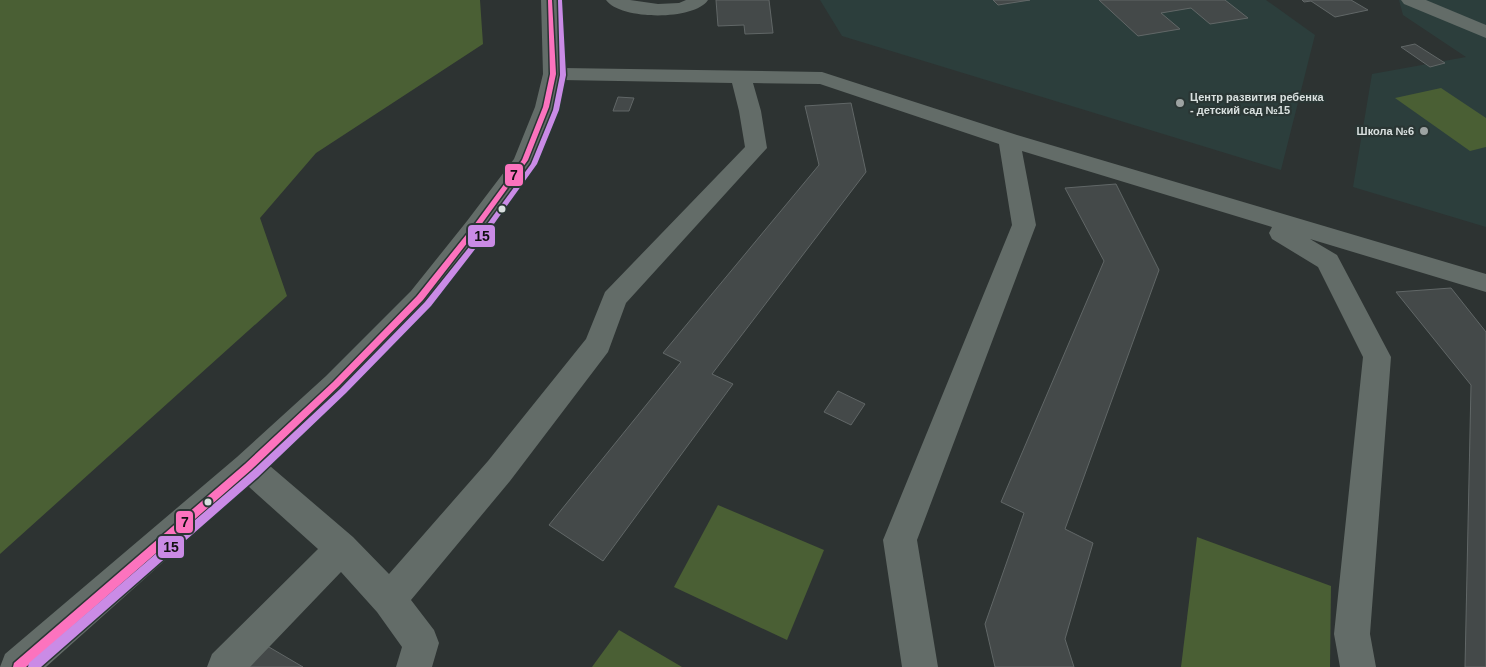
<svg xmlns="http://www.w3.org/2000/svg" width="1486" height="667" font-family="Helvetica,sans-serif">
<style>
.built{fill:#2c3e3c}
.green{fill:#4a5f34}
.building{fill:#444949;stroke:#616767}
.lines{fill:none;stroke-linecap:round;stroke-linejoin:round}
.minor{fill:#636c68;fill-rule:evenodd}
.bus-1-casing{stroke:#2a3634;stroke-width:3}
.bus-2-casing{stroke:#2a3634;stroke-width:3}
.bus-1{fill:#fc73be;fill-rule:evenodd}
.bus-2{fill:#ca8be6;fill-rule:evenodd}
.poi-dot{fill:#9da3a2;stroke:#2a3634;stroke-width:2}
.bus-dot{fill:#d9e0df;stroke:#2a3634;stroke-width:2}
.labels{text-anchor:middle;stroke-width:4.5;stroke-linejoin:round;paint-order:stroke}
.far-poi-label{font-size:11px;font-weight:bold;fill:#d9e0df;stroke:#2a3634;text-anchor:start}
.line-badge{stroke:#2a3634;stroke-width:2}
.pale-badge-label{font-size:14px;text-anchor:middle;font-weight:bold;fill:#111}
</style>
<rect width="100%" height="100%" fill="#2d3332"/>
<!-- built -->
<g class="built">
<path d="M820,0H1266L1315,35L1281,170L842,36Z"/>
<path d="M1399,0H1486V227L1353,187L1372,74L1466,57L1403,15Z"/>
</g>
<!-- green -->
<g class="green">
<path d="M0,0H480L483,44L316,153L260,218L287,296L0,554Z"/>
<path d="M1441,88L1486,118V147L1470,151L1395,98Z"/>
<path d="M718,505L824,550L787,640L674,587Z"/>
<path d="M1197,537L1331,586L1330,667H1181Z"/>
<path d="M619,630L682,667H592Z"/>
</g>
<!-- building -->
<g class="building">
<path d="M716,0H769L773,33L745,34L744,25L718,26Z"/>
<path d="M993,0H1030L998,5Z"/>
<path d="M1099,0H1225L1248,18L1210,24L1191,8L1161,13L1180,29L1138,36Z"/>
<path d="M1302,0H1351L1368,10L1335,17L1311,1L1304,2Z"/>
<path d="M1415,44L1445,63L1430,67L1401,47Z"/>
<path d="M618,97L634,98L629,111H613Z"/>
<path d="M851,103L866,172L712,374L733,384L603,561L549,525L681,362L663,353L819,165L805,106Z"/>
<path d="M1116,184L1159,270L1065,529L1093,543L1065,639L1074,667H995L985,624L1024,513L1001,502L1104,261L1065,188Z"/>
<path d="M1451,288L1486,332V667H1465L1471,385L1396,292Z"/>
<path d="M838,391L865,404L851,425L824,412Z"/>
<path d="M257,640L303,667H232Z"/>
</g>
<g class="lines">
<!-- minor -->
<g class="minor">
<path d="M541,0H559L563,68L822,72L1017,135L1486,274V292L1310,239L1337,255L1391,357L1370,634L1376,667H1340L1334,634L1363,357L1318,267L1272,239L1269,233L1272,227L1022,151L1036,225L917,540L938,667H902L883,540L1012,225L999,144L820,84L753,83L761,111L767,148L626,303L608,352L510,481L411,600L434,630L439,643L432,667H396L402,647L377,612L341,572L250,667H207L212,654L318,549L248,486L46,667H0L5,654L237,457L326,376L411,291L467,221L514,159L535,107L543,74ZM562,80L732,83L739,111L745,147L605,292L586,339L488,461L389,574L353,537L270,466L346,392L429,305L485,233L536,160L557,107Z"/>
<path d="M606,0H630L658,4L679,3L686,0H708C694,21 620,20 606,0Z"/>
<path d="M1401,0H1426L1486,25V38L1404,4Z"/>
</g>
<defs>
<path id="bus-1" d="M548,0H552L556,74L549,107L528,160L478,229L423,300L339,386L251,470L26,667H13L14,663L245,464L333,382L417,296L474,225L522,160L543,107L550,74Z"/>
<path id="bus-2" d="M558,0H562L566,75L559,110L537,164L486,235L431,306L346,393L258,477L41,667H28L29,663L252,471L340,389L425,302L482,231L531,164L553,110L560,75Z"/>
</defs>
<!-- bus-1 casing -->
<use href="#bus-1" class="bus-1-casing"/>
<!-- bus-2 casing -->
<use href="#bus-2" class="bus-2-casing"/>
<!-- bus-1 -->
<use href="#bus-1" class="bus-1"/>
<!-- bus-2 -->
<use href="#bus-2" class="bus-2"/>
</g>
<!-- markers -->
<g class="poi-dot">
<circle cx="1180" cy="103" r="5"/>
<circle cx="1424" cy="131" r="5"/>
</g>
<g class="bus-dot">
<circle cx="502" cy="209" r="4.5"/>
<circle cx="208" cy="502" r="4.5"/>
</g>
<g class="labels">
<!-- far-poi labels -->
<g class="far-poi-label">
<text x="1190" y="101">Центр развития ребенка<tspan x="1190" dy="13">- детский сад №15</tspan></text>
<text x="1414" y="135" text-anchor="end">Школа №6</text>
</g>
</g>
<g class="line-badge">
<rect x="504" y="163" width="20" height="24" rx="5" fill="#fc73be"/>
<rect x="467" y="224" width="29" height="24" rx="5" fill="#ca8be6"/>
<rect x="175" y="510" width="19" height="24" rx="5" fill="#fc73be"/>
<rect x="157" y="535" width="28" height="24" rx="5" fill="#ca8be6"/>
</g>
<g class="pale-badge-label">
<text x="514" y="180">7</text>
<text x="482" y="241">15</text>
<text x="185" y="527">7</text>
<text x="171" y="552">15</text>
</g>
</svg>
